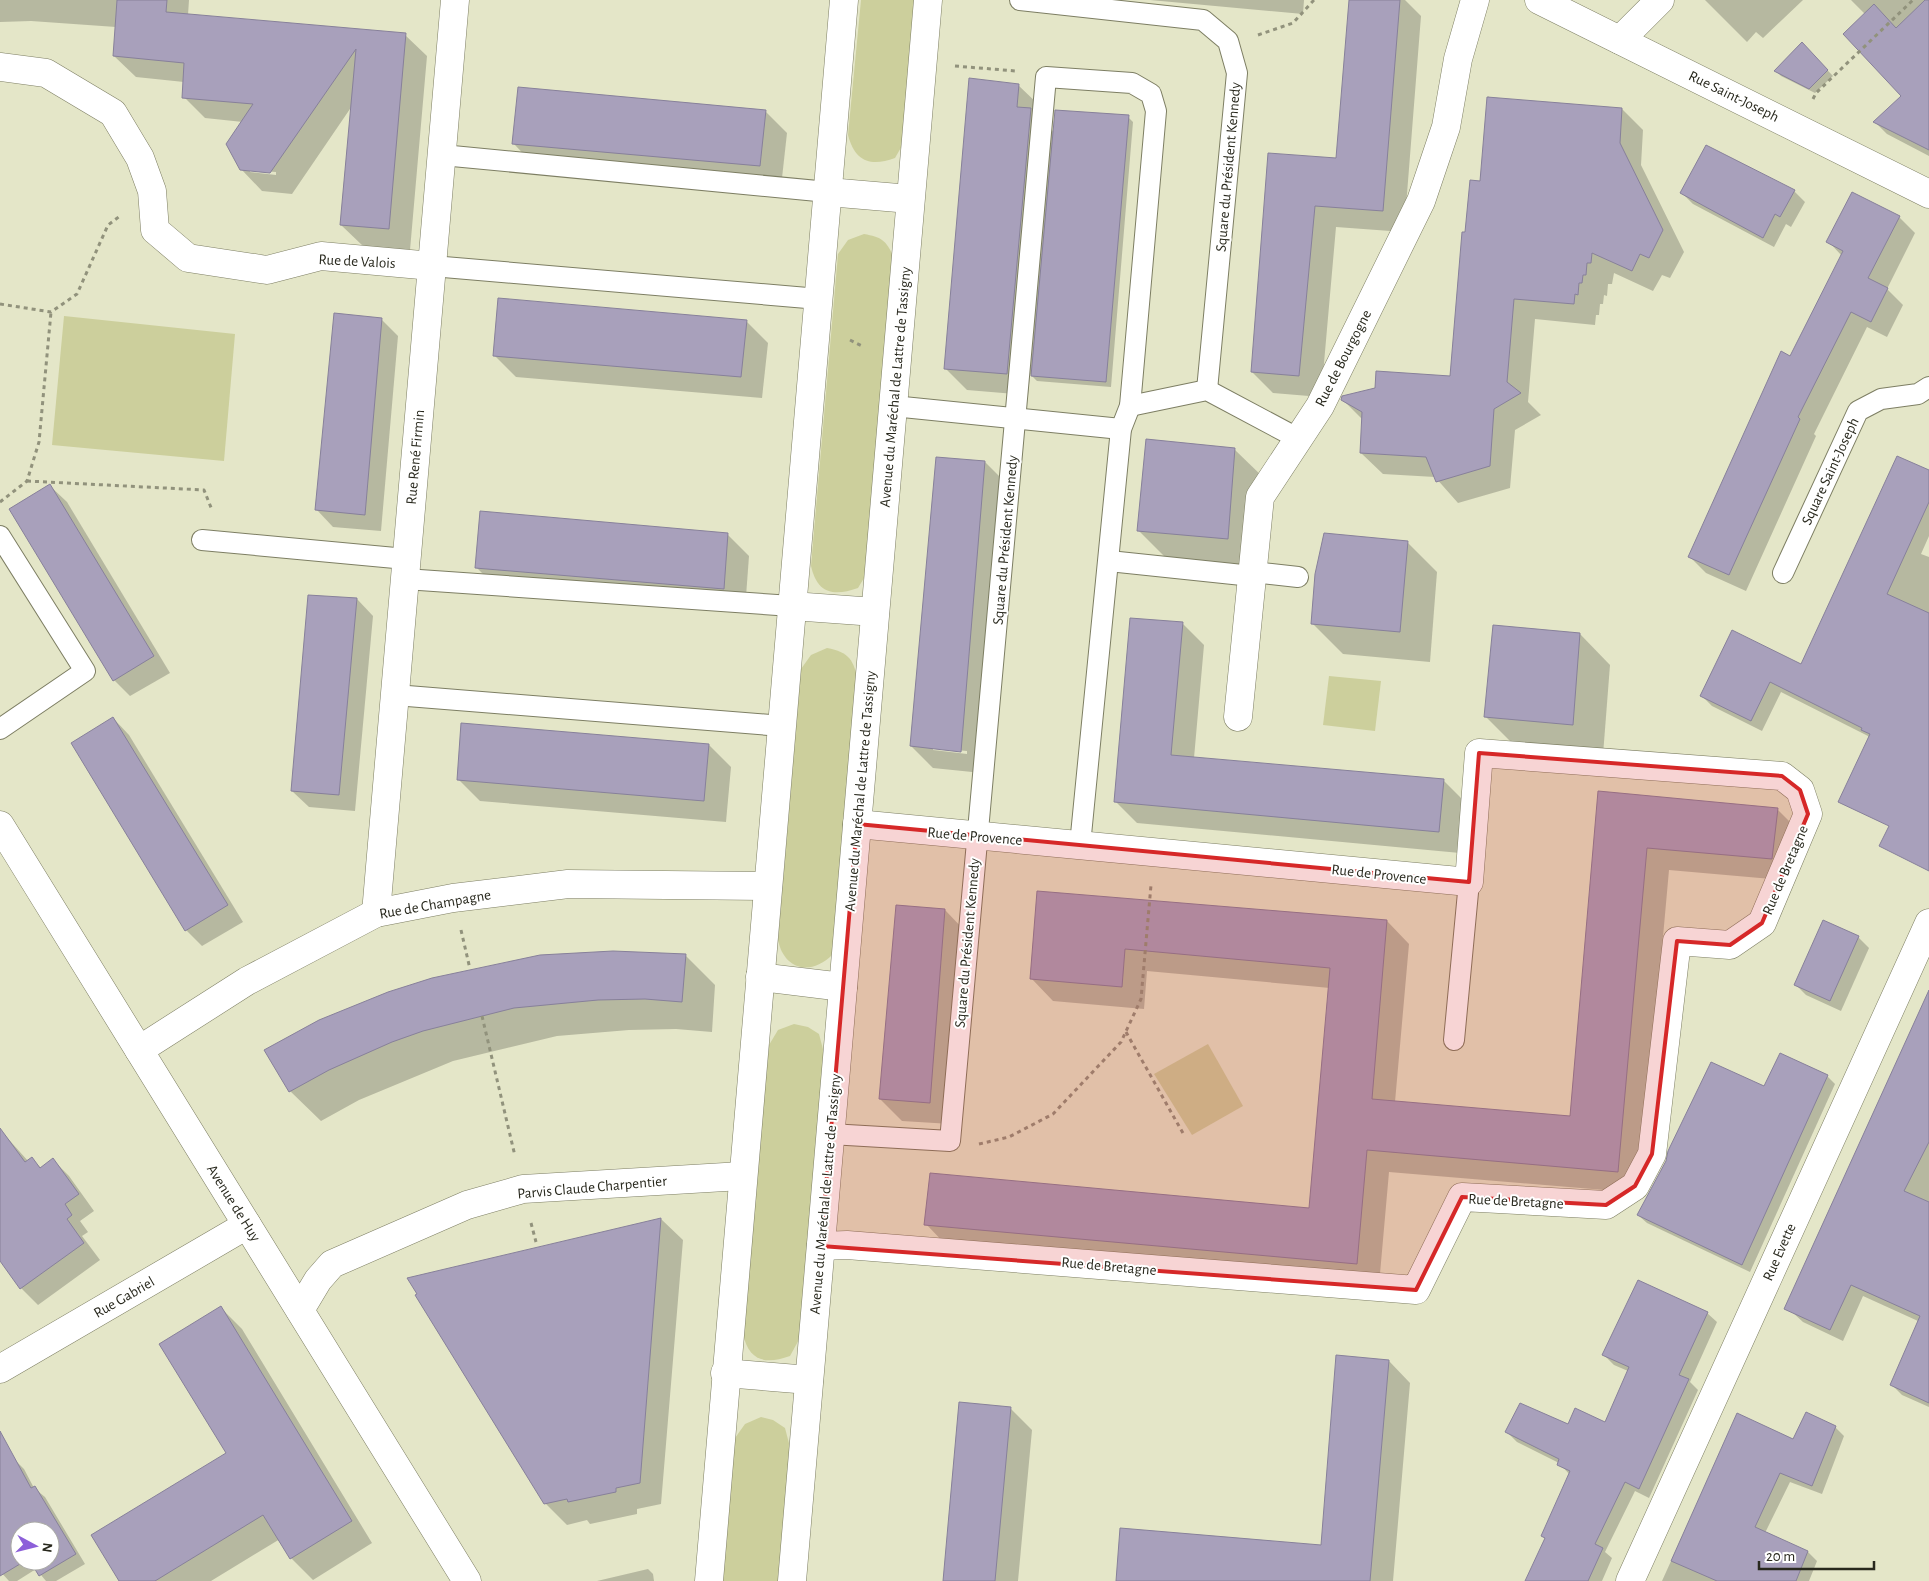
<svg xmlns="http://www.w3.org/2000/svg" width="1929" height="1581" font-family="'Alegreya Sans',sans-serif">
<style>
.green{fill:#cccf9c}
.shadow{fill:#0003;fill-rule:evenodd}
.building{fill:#a8a0bb;stroke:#87809a}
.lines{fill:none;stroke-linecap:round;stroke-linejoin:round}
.lane-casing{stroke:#7d7e63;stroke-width:22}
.street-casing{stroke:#7d7e63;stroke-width:29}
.secondary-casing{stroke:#7d7e63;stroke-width:29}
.path{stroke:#91927c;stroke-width:3;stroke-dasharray:4 4;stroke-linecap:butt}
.lane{stroke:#fff;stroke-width:20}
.street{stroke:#fff;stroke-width:28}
.secondary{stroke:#fff;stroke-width:28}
.marked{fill:#d62828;fill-opacity:0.2;stroke:#d62828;stroke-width:4;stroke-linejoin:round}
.labels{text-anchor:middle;stroke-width:4;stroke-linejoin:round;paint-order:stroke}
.street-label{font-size:15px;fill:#28281d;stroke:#fff}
</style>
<rect width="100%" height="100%" fill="#e4e6c8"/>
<!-- green -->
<g class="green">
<path d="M861,0H919L907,137L895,158C871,167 855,162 848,135Z"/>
<path d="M864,234C881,237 886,240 893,256L870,568L858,588C833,597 817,593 811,566L838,254L848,240Z"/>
<path d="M64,316L235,334L224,461L52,445Z"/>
<path d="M827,648C849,652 854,660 858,682L832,955C811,976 784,970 778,940L801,669L811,655Z"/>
<path d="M1329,676L1381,681L1375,731L1323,725Z"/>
<path d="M794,1024L808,1027L819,1034L825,1057L801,1336L790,1356C765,1365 749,1361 743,1334L769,1045L778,1030Z"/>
<path d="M1208,1044L1243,1106L1192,1135L1154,1074Z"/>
<path d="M761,1417L773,1420L785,1428L791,1451L779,1581H722L735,1438L745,1424Z"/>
</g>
<!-- shadow -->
<g class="shadow">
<path d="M0,0H189L188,15L405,35L427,56L410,250L363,246L341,225L352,106L292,194L262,191L241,169L243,122L205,118L184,97V82L136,77L114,56L116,27L31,21L0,22ZM250,170L276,172V175L250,172Z"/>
<path d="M1150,0H1304L1303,14Z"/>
<path d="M1351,0H1405L1421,16L1404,232L1336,227L1321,397L1273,393L1252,372L1269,154L1337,159Z"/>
<path d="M1705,0H1803L1763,38L1756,32L1747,42Z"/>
<path d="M1851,0H1929V156L1887,134L1875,122L1903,96L1865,14Z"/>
<path d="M1802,44L1833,76L1815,93L1781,76L1776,71Z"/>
<path d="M1018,85L1040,106L1039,117L1054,132L1128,117L1133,122L1111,387L1037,381L1030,374L1028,395L967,390L945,368Z"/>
<path d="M1488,96L1545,152L1622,109L1643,130L1641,165L1684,252L1670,278L1662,275L1653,291L1614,273L1612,284H1608L1607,296L1604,295L1603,304H1600L1599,315H1596L1595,325L1535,319L1528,402L1541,415L1515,430L1510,488L1458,503L1435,477L1383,474L1361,453L1363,420L1342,399L1451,377L1466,234L1481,182Z"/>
<path d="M765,111L787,133L781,187L535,166L514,144Z"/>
<path d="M1794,191L1805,202L1791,227L1786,224L1774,247L1693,204L1682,193Z"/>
<path d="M1899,217L1915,233L1887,289L1903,305L1887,337L1867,327L1814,434L1816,436L1746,591L1706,573L1689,556L1842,256L1828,241Z"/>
<path d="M381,319L398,336L381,531L333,527L317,510Z"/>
<path d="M746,321L768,343L762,398L516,377L494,355Z"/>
<path d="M1234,449L1265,479L1257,568L1169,561L1139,531Z"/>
<path d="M937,459L985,462L1007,484L982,773L933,768L911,746ZM933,748L967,751V754L933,750Z"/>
<path d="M1929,472V536L1921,554L1929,557V836L1868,736L1781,692L1762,731L1712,706L1701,695L1802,665Z"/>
<path d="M50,486L67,502L170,673L130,696L114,680Z"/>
<path d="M727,534L749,556L745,610L498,589L476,567Z"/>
<path d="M1407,542L1437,572L1430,662L1343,654L1313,624Z"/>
<path d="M357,599L373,616L355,811L309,807L292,791Z"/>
<path d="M1183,624L1204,645L1194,758L1444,781L1465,802L1460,853L1137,823L1115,801Z"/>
<path d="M1580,634L1610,665L1603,755L1516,747L1485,716Z"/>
<path d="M113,718L129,735L243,922L202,946L186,930Z"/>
<path d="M462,724L709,745L731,767L726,822L480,801L458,779Z"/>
<path d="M1599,792L1777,809L1800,832L1794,881L1669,870L1640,1193L1389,1172L1379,1285L948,1247L926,1224L1310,1209L1330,988L1147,971L1144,1009L1053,1001L1031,978L1038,892L1387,921L1409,944L1395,1102L1571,1117Z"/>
<path d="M945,910L966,932L951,1124L902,1121L880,1099Z"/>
<path d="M1858,937L1869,948L1841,1011L1806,995L1795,984Z"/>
<path d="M685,955L715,985L712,1032L676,1029L629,1030L557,1036L453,1061L359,1100L321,1121L290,1091L388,993Z"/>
<path d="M1929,994V1326L1863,1296L1843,1341L1803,1322L1790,1310Z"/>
<path d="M1827,1076L1835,1084L1750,1272L1647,1223L1638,1215L1765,1088Z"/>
<path d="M3,1133L28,1161L32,1159L41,1168L53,1160L69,1176L94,1211L80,1221L88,1232L82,1236L100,1260L38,1305L21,1288L0,1259V1135Z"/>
<path d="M661,1219L683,1240L661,1504L637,1509V1514L590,1524L587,1520L567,1525L545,1503L409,1279Z"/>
<path d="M221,1308L242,1329L372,1543L313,1580L291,1558L280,1539L211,1581H120L228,1453Z"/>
<path d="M1707,1313L1717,1322L1690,1382L1698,1390L1649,1498L1635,1491L1605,1552L1612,1558L1602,1581H1527L1546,1539L1542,1536L1570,1475L1559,1463L1517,1442L1507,1432L1605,1424L1628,1371L1614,1365L1604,1355Z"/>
<path d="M1929,1346V1407L1902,1395L1891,1384Z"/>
<path d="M1389,1361L1410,1383L1393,1581H1119L1322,1546Z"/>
<path d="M1010,1408L1032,1430L1018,1581H944Z"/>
<path d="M1737,1415L1794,1440L1835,1427L1844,1436L1822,1494L1790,1482L1765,1533L1808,1552L1817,1561L1809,1581H1662Z"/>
<path d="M15,1460L24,1469L34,1488L45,1497L85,1564L56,1581H46L36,1569L17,1581H9L0,1571V1468ZM20,1531H50V1561H20Z"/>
<path d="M648,1569L653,1574L654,1581H597Z"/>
</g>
<!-- building -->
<g class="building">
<path d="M117,0H167L166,12L406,33L389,229L340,225L356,49L270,173L240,170L226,144L253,104L182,98L184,63L113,56Z"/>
<path d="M1349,0H1400L1383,211L1315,206L1299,376L1251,372L1268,153L1336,158Z"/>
<path d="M1925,0H1929V150L1873,122L1901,96L1843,34L1874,4L1896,28Z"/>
<path d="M1802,42L1828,70L1809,89L1774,71Z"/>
<path d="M969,78L1019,84L1017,107L1031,108L1007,374L944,369Z"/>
<path d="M518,87L766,110L760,166L512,144Z"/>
<path d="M1487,97L1622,108L1620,143L1663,230L1649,258L1640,254L1632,271L1592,253L1591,263H1587L1586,275H1583L1582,283H1579L1578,295L1575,294L1574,304L1514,299L1507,382L1521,393L1494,409L1490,466L1436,482L1426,457L1360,453L1362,412L1341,400L1342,396L1375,388L1376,371L1450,376L1462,232H1465L1470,180L1480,181Z"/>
<path d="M1055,110L1129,115L1106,382L1031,376Z"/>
<path d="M1706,145L1795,190L1780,217L1775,214L1763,238L1680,193Z"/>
<path d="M1852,192L1900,216L1868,278L1888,288L1871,322L1851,312L1798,417L1800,419L1729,575L1688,557L1781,351L1790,356L1843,251L1826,242Z"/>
<path d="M498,298L747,320L741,377L493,356Z"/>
<path d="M334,313L382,318L365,515L315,510Z"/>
<path d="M1146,439L1235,448L1228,539L1137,531Z"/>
<path d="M1897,456L1929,470V502L1887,594L1929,613V871L1879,846L1889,826L1838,802L1870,734L1861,730L1862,728L1770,682L1751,721L1700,696L1732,630L1801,664Z"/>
<path d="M936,457L985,461L961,752L910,746Z"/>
<path d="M50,484L154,656L113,681L9,509Z"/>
<path d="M480,511L728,533L724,589L475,568Z"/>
<path d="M1324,533L1408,541L1400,632L1311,624L1315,574Z"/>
<path d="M308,595L357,598L339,795L291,791Z"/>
<path d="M1130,618L1183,622L1171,755L1444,779L1439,832L1114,802Z"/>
<path d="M1493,625L1580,633L1573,725L1484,717Z"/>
<path d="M113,717L228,905L185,931L71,743Z"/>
<path d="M461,723L709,744L704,801L457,780Z"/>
<path d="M1598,791L1778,808L1772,859L1647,848L1618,1172L1367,1150L1357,1264L924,1225L930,1173L1309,1208L1330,968L1125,949L1122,987L1030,979L1037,891L1387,920L1372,1099L1570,1116Z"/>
<path d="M896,905L945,909L930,1103L879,1099Z"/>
<path d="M1823,920L1859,936L1830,1001L1794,985Z"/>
<path d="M613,951L686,954L682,1002L645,999L598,1000L514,1008L423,1031L392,1042L329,1070L289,1092L264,1050L319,1020L388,992L432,978L540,955Z"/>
<path d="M1929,990V1142L1904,1191L1929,1202V1403L1890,1385L1920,1316L1851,1285L1830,1330L1784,1309Z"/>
<path d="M1780,1053L1828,1075L1742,1265L1637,1215L1666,1161L1668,1151L1711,1062L1764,1086Z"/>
<path d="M0,1128L25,1162L32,1157L40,1168L53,1158L79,1194L65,1204L72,1215L67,1219L84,1243L20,1289L0,1261Z"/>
<path d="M661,1218L640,1483L616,1488V1492L568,1502L567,1499L544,1504L415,1295L417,1294L407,1278Z"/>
<path d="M1638,1280L1708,1312L1679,1375L1689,1379L1639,1489L1625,1482L1595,1544L1603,1548L1588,1581H1525L1545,1538L1541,1536L1570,1471L1557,1465L1559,1459L1505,1432L1520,1403L1568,1424L1575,1408L1605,1422L1629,1367L1602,1355Z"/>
<path d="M221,1306L352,1521L290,1559L263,1515L155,1581H119L91,1535L226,1453L159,1344Z"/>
<path d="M1336,1355L1389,1360L1370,1581H1116L1120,1528L1321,1545Z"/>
<path d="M959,1402L1011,1407L995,1581H943Z"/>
<path d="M1806,1412L1836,1426L1812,1486L1780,1473L1755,1527L1808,1551L1796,1581H1717L1671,1561L1737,1413L1793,1439Z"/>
<path d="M0,1431L31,1488L35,1486L76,1554L39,1576L30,1561H50V1531H20V1561H25L0,1576Z"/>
</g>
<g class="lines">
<defs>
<g id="lane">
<path d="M1020,0L1203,20L1228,41L1237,73L1207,390"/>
<path d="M442,155L828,192"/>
<path d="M432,266L819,299"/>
<path d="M893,406L1121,429"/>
<path d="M1130,406L1207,390L1299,439"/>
<path d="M0,536L85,671L0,729"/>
<path d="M202,540L406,559"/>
<path d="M1109,561L1252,576"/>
<path d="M1253,572L1298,577"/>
<path d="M1783,573L1858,411L1881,399L1918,394L1929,387"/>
<path d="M405,579L792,606"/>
<path d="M395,695L782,726"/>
<path d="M1454,1040L1469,882"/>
<path d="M830,1134L950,1141L1046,77L1132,83L1151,94L1156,111L1130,406L1121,429L1080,845"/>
</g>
<g id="street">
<path d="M1539,0L1929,194"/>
<path d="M1620,40L1660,0"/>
<path d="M0,67L46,73L113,113L140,158L152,191L155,230L188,258L267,270L321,256L432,266"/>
<path d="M828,192L910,199"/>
<path d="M792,606L875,612"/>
<path d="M1238,717L1260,497L1320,406L1421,201L1446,127L1458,59L1475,0"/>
<path d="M0,825L467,1581"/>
<path d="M376,913L455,0"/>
<path d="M139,1050L247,981L376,913L453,898L568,884L768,886"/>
<path d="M821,1246L847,1245L1416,1290L1462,1197L1606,1205L1635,1186L1652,1154L1677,941L1730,945L1762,923L1808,814L1800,790L1782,776L1479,753L1469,882L857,824"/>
<path d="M300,1310L318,1280L332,1264L467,1205L523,1189L742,1176"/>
<path d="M0,1369L247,1225"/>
<path d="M725,1373L809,1380"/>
<path d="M1630,1581L1929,923"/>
</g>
<g id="secondary">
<path d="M760,977L843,987"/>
<path d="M709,1581L844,0"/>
<path d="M792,1581L928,0"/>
</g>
</defs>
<!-- lane casing -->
<use href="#lane" class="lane-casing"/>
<!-- street casing -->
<use href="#street" class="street-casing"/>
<!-- secondary casing -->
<use href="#secondary" class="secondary-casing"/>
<!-- path -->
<g class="path">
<path d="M1258,35L1293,23L1314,0"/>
<path d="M955,66L1016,71"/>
<path d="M1813,99L1816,93L1913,0"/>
<path d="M0,304L51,312L77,294L108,225L120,216"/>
<path d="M850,340L864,347"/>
<path d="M27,481L204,490L212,510"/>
<path d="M0,502L27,481L39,442L51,312"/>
<path d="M461,930L470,969"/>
<path d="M482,1016L515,1156"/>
<path d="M1126,1032L1184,1135"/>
<path d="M979,1144L1009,1137L1053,1114L1121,1042L1141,999L1151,885"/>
<path d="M531,1223L536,1242"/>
</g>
<!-- lane -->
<use href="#lane" class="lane"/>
<!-- street -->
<use href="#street" class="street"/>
<!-- secondary -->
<use href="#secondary" class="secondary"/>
</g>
<!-- marked area -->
<path class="marked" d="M1479,753L1782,776L1800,790L1808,814L1762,923L1730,945L1677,941L1652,1154L1635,1186L1606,1205L1462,1197L1416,1290L821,1246L857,824L1469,882Z"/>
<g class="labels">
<!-- street labels -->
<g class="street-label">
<text transform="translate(1734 96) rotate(26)" y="5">Rue Saint-Joseph</text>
<text transform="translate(1228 167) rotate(-85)" y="5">Square du Président Kennedy</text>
<text transform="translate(357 261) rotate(3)" y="5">Rue de Valois</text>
<text transform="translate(1343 358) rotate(-63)" y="5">Rue de Bourgogne</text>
<text transform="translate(895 387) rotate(-85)" y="5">Avenue du Maréchal de Lattre de Tassigny</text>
<text transform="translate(415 457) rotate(-85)" y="5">Rue René Firmin</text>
<text transform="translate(1830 471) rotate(-65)" y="5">Square Saint-Joseph</text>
<text transform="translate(1005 540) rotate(-85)" y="5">Square du Président Kennedy</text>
<text transform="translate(860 791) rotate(-85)" y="5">Avenue du Maréchal de Lattre de Tassigny</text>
<text transform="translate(975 836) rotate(5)" y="5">Rue de Provence</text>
<text transform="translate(1785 870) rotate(-67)" y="5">Rue de Bretagne</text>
<text transform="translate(1379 874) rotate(6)" y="5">Rue de Provence</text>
<text transform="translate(435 904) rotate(-10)" y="5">Rue de Champagne</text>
<text transform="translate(967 943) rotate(-85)" y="5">Square du Président Kennedy</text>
<text transform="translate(592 1187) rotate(-5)" y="5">Parvis Claude Charpentier</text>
<text transform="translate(825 1194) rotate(-85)" y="5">Avenue du Maréchal de Lattre de Tassigny</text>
<text transform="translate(1516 1201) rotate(3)" y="5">Rue de Bretagne</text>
<text transform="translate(234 1203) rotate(58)" y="5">Avenue de Huy</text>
<text transform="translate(1779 1252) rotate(-66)" y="5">Rue Evette</text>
<text transform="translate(1109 1266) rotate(5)" y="5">Rue de Bretagne</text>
<text transform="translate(124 1297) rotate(-30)" y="5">Rue Gabriel</text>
</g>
</g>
<!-- north arrow -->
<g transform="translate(35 1546) rotate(97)"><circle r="24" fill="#ffffff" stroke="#a9a9a5"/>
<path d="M0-4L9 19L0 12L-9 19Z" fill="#8c5fd9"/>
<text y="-8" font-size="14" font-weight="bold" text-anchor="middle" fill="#28281d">N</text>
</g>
<!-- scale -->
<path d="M1759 1561v8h115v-8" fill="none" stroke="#28281d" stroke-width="2.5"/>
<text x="1766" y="1561" font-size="15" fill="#28281d" stroke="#ffffff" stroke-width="4" paint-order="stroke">20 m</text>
</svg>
